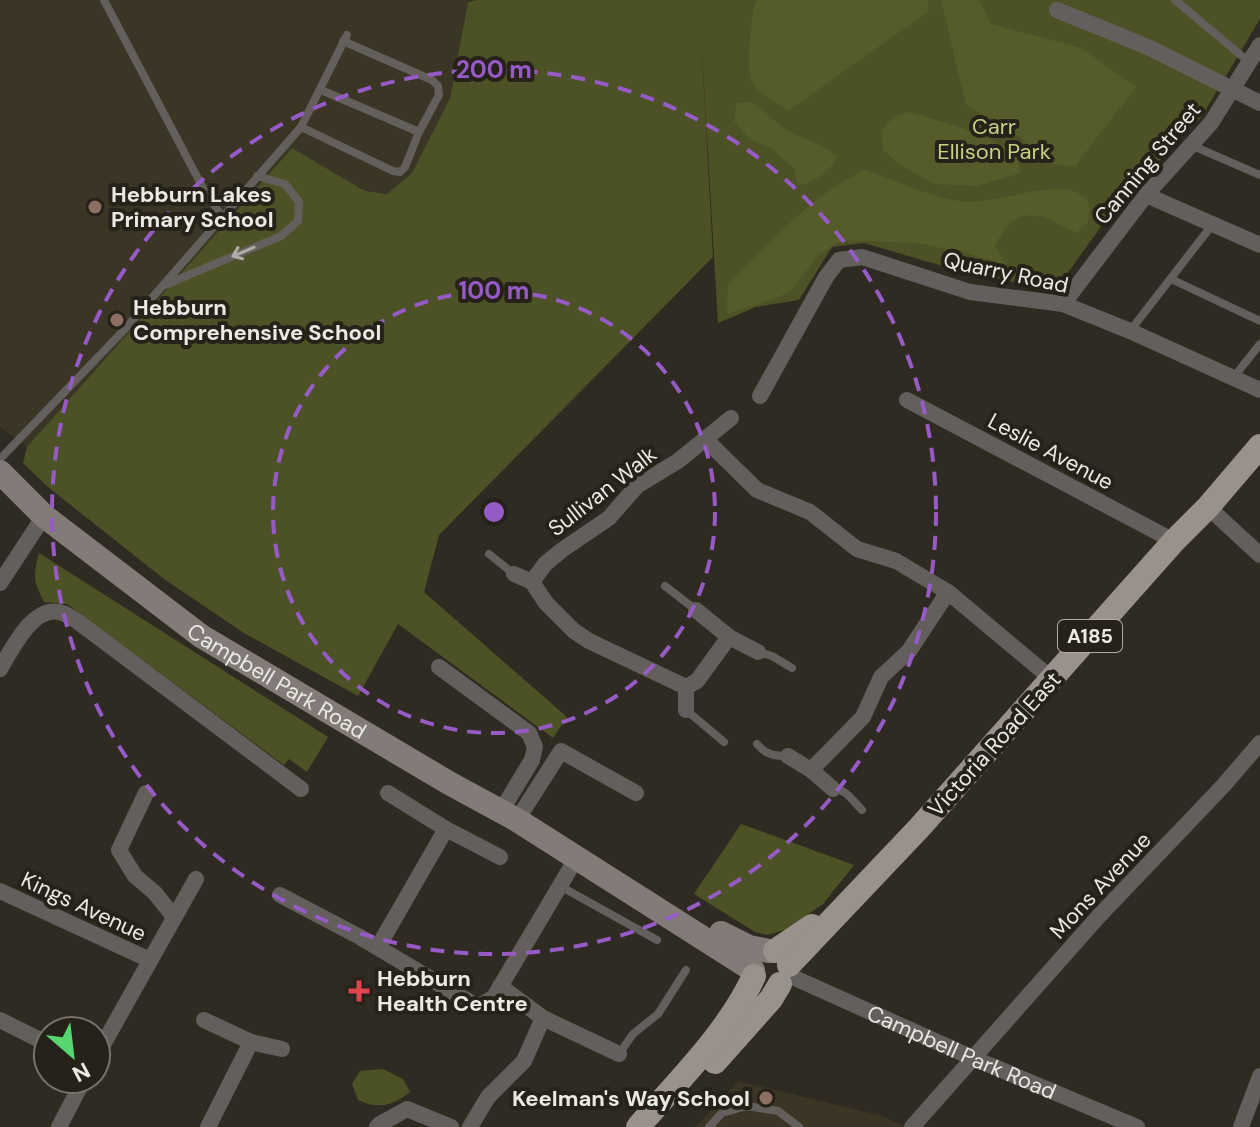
<svg xmlns="http://www.w3.org/2000/svg" width="1260" height="1127" font-family="'DM Sans',sans-serif">
<style>
.built{fill:#3b3526}
.green{fill:#4c5225}
.forest{fill:#555c29}
.lines{fill:none;stroke-linecap:round;stroke-linejoin:round}
.lane{stroke:#645f5c;stroke-width:8}
.street{stroke:#645f5c;stroke-width:16}
.secondary{stroke:#837b77;stroke-width:24}
.primary{stroke:#9a918b;stroke-width:24}
.oneway{stroke:#aeaba6}
.ring{fill:none;stroke:#975bc8;stroke-width:4;stroke-dasharray:14 10}
.education-dot{fill:#8d6e63;stroke:#262219;stroke-width:3}
.health-dot{fill:#e0444e;stroke:#262219;stroke-width:3}
.labels{text-anchor:middle;stroke-width:8;stroke-linejoin:round;paint-order:stroke}
.shield{fill:#262219;stroke:#b0ada6;stroke-width:2}
.shield-label{font-size:20px;font-weight:bold;fill:#ebe9e3}
.park-label{font-size:22px;fill:#c5d182;stroke:#262219}
.street-label{font-size:22px;fill:#ebe9e3;stroke:#262219}
.poi-label{font-size:22px;font-weight:bold;fill:#ebe9e3;stroke:#262219;text-anchor:start}
.centre{fill:#975bc8;stroke:#262219;stroke-width:4}
.ring-label{font-size:24px;text-anchor:middle;font-weight:bold;fill:#975bc8;stroke:#262219;stroke-width:8;stroke-linejoin:round;paint-order:stroke}
</style>
<rect width="100%" height="100%" fill="#302b22"/>
<!-- built -->
<g class="built">
<path d="M0,0H467L468,2L450,98L412,173L387,194L364,191L292,148L27,447L0,427Z"/>
<path d="M738,1081L882,1116L907,1127H695Z"/>
</g>
<!-- green -->
<g class="green">
<path d="M477,0H1260V19L1202,116L1150,171L1129,188L1056,289L973,275L864,243L832,247L799,300L756,307L718,323L701,35L713,257L439,535L424,592L567,717L553,738L398,624L358,696L244,633L164,579L48,487L23,463L27,447L292,148L365,191L387,194L412,173L450,98L468,2Z"/>
<path d="M39,553L328,737L307,772L289,759L284,765L67,604L44,602C33,580 33,577 39,553Z"/>
<path d="M741,824L854,865L823,904L785,930L767,935L755,932L694,894Z"/>
<path d="M383,1069L403,1079L410,1092C394,1105 378,1110 358,1100L352,1084L360,1071Z"/>
</g>
<!-- forest -->
<g class="forest">
<path d="M757,0H928L929,11L788,111C776,103 760,95 753,83C744,67 752,24 754,6Z"/>
<path d="M941,0H979L991,24L1081,48L1136,87L1075,166L1047,164L1020,137L966,105Z"/>
<path d="M752,102L786,130L822,146L838,157C827,174 817,181 797,186L794,168L771,148L750,139L734,121L737,103Z"/>
<path d="M909,112C937,121 1004,135 1018,161C1019,162 1020,171 1021,173L976,186L934,184L900,165L883,150L881,131L894,117Z"/>
<path d="M865,170C897,181 931,198 966,202C995,204 1061,177 1082,196C1086,198 1087,202 1090,206L1088,222L1076,233C1066,229 1057,222 1046,218C1019,209 1006,223 995,246L1007,265L959,251L916,243L842,240L818,255L793,289L777,298L727,314L728,284C771,244 810,195 865,170Z"/>
</g>
<g class="lines">
<!-- lane -->
<g class="lane">
<path d="M104,0L203,188L222,217"/>
<path d="M1175,0L1249,62"/>
<path d="M321,90L419,132"/>
<path d="M301,127L393,171L400,172L405,167L419,132L439,95L438,86L432,80L343,41"/>
<path d="M1191,145L1260,175"/>
<path d="M1171,279L1260,321"/>
<path d="M165,285L281,236L298,221L299,202L285,184L257,176"/>
<path d="M1130,331L1212,225"/>
<path d="M1233,378L1260,344"/>
<path d="M0,459L124,330L301,127L347,35"/>
<path d="M489,554L514,574"/>
<path d="M665,586L696,610"/>
<path d="M758,652L772,656L792,668"/>
<path d="M686,710L724,742"/>
<path d="M757,744C766,755 774,756 788,756"/>
<path d="M833,789C845,788 853,801 862,810"/>
<path d="M560,886L657,940"/>
<path d="M619,1054L633,1034L658,1014L686,970"/>
<path d="M709,1127L722,1113L747,1106L778,1111L799,1127"/>
</g>
<!-- street -->
<g class="street">
<path d="M1057,10L1150,48L1260,103"/>
<path d="M1146,195L1260,245"/>
<path d="M1063,304L1146,195L1211,123L1260,45"/>
<path d="M760,396L826,277L839,260L862,257L970,292L1063,304L1130,331L1260,390"/>
<path d="M907,400L1174,541"/>
<path d="M705,439L757,490L810,512L857,549L896,561L948,592L1052,679"/>
<path d="M1208,507L1260,555"/>
<path d="M514,574L532,582L546,603L574,631L589,641L686,687L697,681L729,637"/>
<path d="M532,582L545,564L562,550L609,518L637,486L678,461L731,418"/>
<path d="M0,583L44,516"/>
<path d="M696,610L729,637L758,652"/>
<path d="M439,667L529,733L535,747L532,760L501,811"/>
<path d="M0,669C11,651 32,606 59,612C65,613 72,618 77,621L301,789"/>
<path d="M686,710V687"/>
<path d="M788,756L811,770L833,789"/>
<path d="M811,770L863,717L881,677L909,651L948,592"/>
<path d="M146,793L119,850L135,876L155,893L174,917"/>
<path d="M388,793L446,829L500,857"/>
<path d="M517,820L561,751L636,793"/>
<path d="M0,891L150,960"/>
<path d="M280,895L360,937L473,1004H483L494,997L577,857"/>
<path d="M378,947L446,829"/>
<path id="s1" d="M788,975L973,1058L1137,1127"/>
<path d="M500,986L543,1018L619,1054"/>
<path d="M0,1020L48,1044"/>
<path d="M204,1020L251,1042L282,1049"/>
<path d="M96,1057L196,879"/>
<path d="M59,1127L84,1079"/>
<path d="M208,1127L251,1042"/>
<path d="M377,1127L380,1124L407,1109L451,1127"/>
<path d="M470,1127L488,1097L524,1061L543,1018"/>
<path d="M912,1127L1098,917L1223,786L1260,743"/>
<path d="M1241,1127L1260,1076"/>
</g>
<!-- secondary -->
<g class="secondary">
<path id="s2" d="M0,472L44,516L201,636L449,783L517,820L753,970"/>
<path d="M721,933L749,947L769,951"/>
</g>
<!-- primary -->
<g class="primary">
<path d="M775,951L812,926"/>
<path d="M789,965L920,827L1174,541L1208,507L1260,446"/>
<path d="M715,1062L771,999L780,984"/>
<path d="M638,1127C678,1081 729,1031 754,976"/>
</g>
</g>
<!-- one-way arrows -->
<defs><path id="oneway-shaft" d="M-6 0H5M1.5-3L5.5 0L1.5 3" fill="none" stroke-width="1.6" stroke-linecap="round" stroke-linejoin="round" transform="scale(2)"/></defs>
<use class="oneway" href="#oneway-shaft" transform="translate(243 252) rotate(157)"/>
<!-- distance rings -->
<g class="ring">
<circle cx="494" cy="512" r="221"/>
<circle cx="494" cy="512" r="442"/>
</g>
<!-- markers -->
<g class="education-dot">
<circle cx="95" cy="207" r="8"/>
<circle cx="117" cy="320" r="8"/>
<circle cx="766" cy="1098" r="8"/>
</g>
<path class="health-dot" d="M355 979h8v8h8v8h-8v8h-8v-8h-8v-8h8z"/>
<g class="labels">
<!-- shield labels -->
<rect class="shield" x="1058" y="620" width="64" height="32" rx="6"/>
<g class="shield-label">
<text x="1090" y="643">A185</text>
</g>
<!-- park labels -->
<g class="park-label">
<text x="994" y="134">Carr<tspan x="994" dy="25">Ellison Park</tspan></text>
</g>
<!-- street labels -->
<g class="street-label">
<text transform="translate(1147 163) rotate(-50)" y="8">Canning Street</text>
<text transform="translate(1006 272) rotate(12)" y="8">Quarry Road</text>
<text transform="translate(1051 451) rotate(28)" y="8">Leslie Avenue</text>
<text transform="translate(602 491) rotate(-38)" y="8">Sullivan Walk</text>
<text dy="8" stroke="none"><textPath href="#s2" startOffset="348">Campbell Park Road</textPath></text>
<text transform="translate(994 744) rotate(-48)" y="8">Victoria Road East</text>
<text transform="translate(1100 885) rotate(-47)" y="8">Mons Avenue</text>
<text transform="translate(84 906) rotate(25)" y="8">Kings Avenue</text>
<text dy="8" stroke="none"><textPath href="#s1" startOffset="190">Campbell Park Road</textPath></text>
</g>
<!-- poi labels -->
<g class="poi-label">
<text x="111" y="202">Hebburn Lakes<tspan x="111" dy="25">Primary School</tspan></text>
<text x="133" y="315">Hebburn<tspan x="133" dy="25">Comprehensive School</tspan></text>
<text x="377" y="986">Hebburn<tspan x="377" dy="25">Health Centre</tspan></text>
<text x="750" y="1106" text-anchor="end">Keelman's Way School</text>
</g>
</g>
<circle cx="494" cy="512" r="12" class="centre"/>
<g class="ring-label">
<text x="494" y="78">200 m</text>
<text x="494" y="299">100 m</text>
</g>
<!-- north arrow -->
<g transform="translate(72 1055) rotate(152)"><circle r="38" fill="#262219" stroke="#75726a" stroke-width="2"/>
<path d="M0-6L14 30L0 20L-14 30Z" fill="#56d671"/>
<text y="-12" font-size="22" font-weight="bold" text-anchor="middle" fill="#ebe9e3">N</text>
</g>
</svg>
